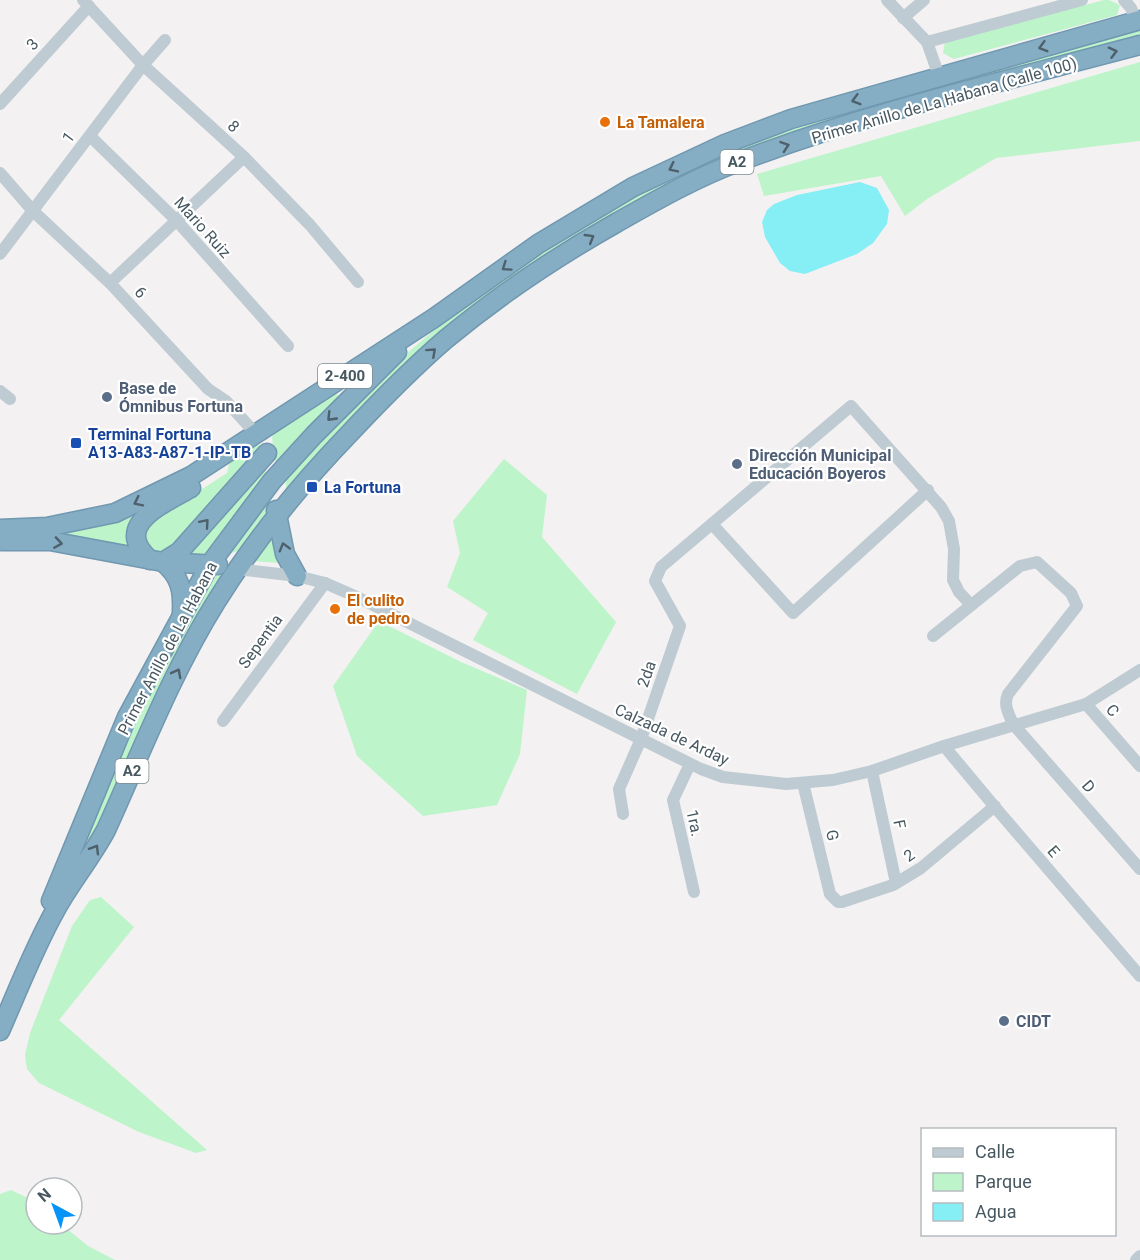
<svg xmlns="http://www.w3.org/2000/svg" width="1140" height="1260" font-family="Roboto,sans-serif">
<style>
.green{fill:#bdf4ca}
.water{fill:#86eef5}
.lines{fill:none;stroke-linecap:round;stroke-linejoin:round}
.highway-casing{stroke:#7098b0;stroke-width:21}
.minor{stroke:#becbd2;stroke-width:12}
.highway{stroke:#85adc4;stroke-width:18}
.oneway{stroke:#4d606b}
.food-dot{fill:#e8710a;stroke:#fff;stroke-width:2}
.service-dot{fill:#5c6f8a;stroke:#fff;stroke-width:2}
.transit-dot{fill:#1a4fb4;stroke:#fff;stroke-width:2}
.labels{text-anchor:middle;stroke-width:4.5;stroke-linejoin:round;paint-order:stroke}
.shield{fill:#fff;stroke:#7e8a90;stroke-width:1.5}
.shield-label{font-size:15px;font-weight:bold;fill:#475861}
.street-label{font-size:16px;fill:#475861;stroke:#fff}
.food-label{font-size:16px;font-weight:bold;fill:#c56008;stroke:#fff;text-anchor:start}
.service-label{font-size:16px;font-weight:bold;fill:#4e5e75;stroke:#fff;text-anchor:start}
.transit-label{font-size:16px;font-weight:bold;fill:#164399;stroke:#fff;text-anchor:start}
</style>
<rect width="100%" height="100%" fill="#f4f1f2"/>
<!-- green -->
<g class="green">
<path d="M1104,0H1109L1120,5L1117,15L954,59L943,53L945,42Z"/>
<path d="M1140,27V35L862,114L545,258L291,487L286,490V476C316,444 345,409 378,379C474,291 586,215 706,161C743,144 783,131 822,118C926,83 1034,56 1140,27Z"/>
<path d="M1140,62V141L996,158L927,199L905,216L881,176L764,196L757,174Z"/>
<path d="M335,391L339,398L277,466L273,456L272,430Z"/>
<path d="M257,442L262,450L167,554L149,550L143,532L145,526L227,473L231,457Z"/>
<path d="M504,459L547,495L542,537L616,622L577,694L473,640L488,613L447,587L460,553L453,521Z"/>
<path d="M263,465L269,479L213,556L185,557Z"/>
<path d="M268,500L272,503L271,512L243,547L238,551L228,554Z"/>
<path d="M156,503L133,552L20,533Z"/>
<path d="M276,526L281,563L251,561Z"/>
<path d="M215,575L229,576L97,832L77,850L116,759L174,642Z"/>
<path d="M379,621L461,662L527,690L520,754L497,805L423,816L357,756L333,686Z"/>
<path d="M101,897L134,927L59,1020L207,1150L196,1153L139,1132L39,1083L27,1069L25,1055L30,1033L72,926L90,900Z"/>
<path d="M11,1190L36,1202V1224H61L88,1246L115,1260H0V1194Z"/>
</g>
<!-- water -->
<path class="water" d="M860,182L877,188L889,210L887,224L873,243L857,254L805,274L790,271L780,263L765,237L762,222L767,210L774,204L797,195Z"/>
<g class="lines">
<defs>
<g id="highway">
<path d="M276,510L285,554L297,576"/>
<path d="M0,529L47,527L115,513L191,476L434,318L538,244L633,187L725,144L791,119L1140,20"/>
<path d="M2,541H50L163,562L218,565"/>
<path d="M150,560C111,525 163,504 191,488"/>
<path d="M163,562L179,552L267,453"/>
<path d="M163,562C181,577 183,591 182,613"/>
<path d="M51,901L127,717L210,564L272,481L314,435L397,352"/>
<path d="M0,1031C18,990 34,948 56,909C71,882 91,858 106,830C141,753 171,674 216,602C254,541 298,487 348,435C379,402 411,369 446,339C499,295 556,257 616,223C655,201 695,178 738,162C869,112 1005,81 1140,45"/>
</g>
</defs>
<!-- highway casing -->
<use href="#highway" class="highway-casing"/>
<!-- minor -->
<g class="minor">
<path d="M83,0L143,65L244,157L310,225L358,282"/>
<path d="M887,0L927,42L939,76"/>
<path d="M1124,0L1131,8L1136,21"/>
<path d="M903,18L924,0"/>
<path d="M927,42L1082,0"/>
<path d="M0,104L89,6"/>
<path d="M90,136L177,221L288,346"/>
<path d="M0,173L33,211L110,283L208,389L226,401L256,434"/>
<path d="M0,254L143,65L165,40"/>
<path d="M110,283L244,157"/>
<path d="M0,391L10,399"/>
<path d="M712,524L793,613L928,490"/>
<path d="M237,569L297,576L325,583L357,597L701,769L723,777L786,784L833,780L872,771L944,746L1086,704L1140,670"/>
<path d="M933,636L1020,566L1037,562L1071,593L1077,606L1008,694C1003,705 1009,714 1013,724L1140,869"/>
<path d="M1086,704L1140,766"/>
<path d="M223,721L325,583"/>
<path d="M944,746L1000,813L1140,976"/>
<path d="M690,764L673,800L694,892"/>
<path d="M872,771L896,883"/>
<path d="M803,783L830,894L838,902H842L893,885L921,868L995,806"/>
<path d="M623,814L619,789L641,739L680,626L655,581L661,567L851,406L941,507L949,521L954,549L953,580L959,592L971,605"/>
<path d="M1136,1260L1140,1256"/>
</g>
<!-- highway -->
<use href="#highway" class="highway"/>
</g>
<!-- one-way arrows -->
<defs><path id="oneway-chevron" d="M-2-3.5L2.5 0L-2 3.5" fill="none" stroke-width="1.6" stroke-linecap="round" stroke-linejoin="round" transform="scale(1.5)"/></defs>
<g class="oneway">
<use href="#oneway-chevron" transform="translate(1043 47) rotate(164)"/>
<use href="#oneway-chevron" transform="translate(1113 52) rotate(-15)"/>
<use href="#oneway-chevron" transform="translate(856 100) rotate(164)"/>
<use href="#oneway-chevron" transform="translate(785 146) rotate(-19)"/>
<use href="#oneway-chevron" transform="translate(673 168) rotate(154)"/>
<use href="#oneway-chevron" transform="translate(590 238) rotate(-31)"/>
<use href="#oneway-chevron" transform="translate(506 267) rotate(145)"/>
<use href="#oneway-chevron" transform="translate(432 352) rotate(-42)"/>
<use href="#oneway-chevron" transform="translate(331 417) rotate(134)"/>
<use href="#oneway-chevron" transform="translate(138 502) rotate(154)"/>
<use href="#oneway-chevron" transform="translate(205 523) rotate(-49)"/>
<use href="#oneway-chevron" transform="translate(58 543) rotate(9)"/>
<use href="#oneway-chevron" transform="translate(284 547) rotate(-106)"/>
<use href="#oneway-chevron" transform="translate(177 673) rotate(-62)"/>
<use href="#oneway-chevron" transform="translate(95 849) rotate(-59)"/>
</g>
<!-- markers -->
<g class="food-dot">
<circle cx="605" cy="122" r="6"/>
<circle cx="335" cy="609" r="6"/>
</g>
<g class="service-dot">
<circle cx="107" cy="397" r="6"/>
<circle cx="737" cy="464" r="6"/>
<circle cx="1004" cy="1021" r="6"/>
</g>
<g class="transit-dot">
<rect x="70" y="437" width="12" height="12" rx="3"/>
<rect x="306" y="481" width="12" height="12" rx="3"/>
</g>
<g class="labels">
<!-- shield labels -->
<g class="shield">
<rect x="720.5" y="150" width="33" height="24" rx="4.5"/>
<rect x="318" y="364" width="54" height="24" rx="4.5"/>
<rect x="115.5" y="759" width="33" height="24" rx="4.5"/>
</g>
<g class="shield-label">
<text x="737" y="167">A2</text>
<text x="345" y="381">2-400</text>
<text x="132" y="776">A2</text>
</g>
<!-- street labels -->
<g class="street-label">
<text transform="translate(32 44) rotate(-48)" y="6">3</text>
<text transform="translate(944 100) rotate(-16)" y="6">Primer Anillo de La Habana (Calle 100)</text>
<text transform="translate(234 126) rotate(43)" y="6">8</text>
<text transform="translate(68 137) rotate(-53)" y="6">1</text>
<text transform="translate(203 227) rotate(48)" y="6">Mario Ruiz</text>
<text transform="translate(141 292) rotate(47)" y="6">6</text>
<text transform="translate(260 641) rotate(-54)" y="6">Sepentia</text>
<text transform="translate(167 648) rotate(-62)" y="6">Primer Anillo de La Habana</text>
<text transform="translate(646 674) rotate(-71)" y="6">2da</text>
<text transform="translate(1113 710) rotate(49)" y="6">C</text>
<text transform="translate(672 734) rotate(25)" y="6">Calzada de Arday</text>
<text transform="translate(1089 786) rotate(49)" y="6">D</text>
<text transform="translate(695 823) rotate(78)" y="6">1ra.</text>
<text transform="translate(900 824) rotate(78)" y="6">F</text>
<text transform="translate(833 835) rotate(76)" y="6">G</text>
<text transform="translate(1054 851) rotate(49)" y="6">E</text>
<text transform="translate(909 855) rotate(-34)" y="6">2</text>
</g>
<!-- food labels -->
<g class="food-label">
<text x="617" y="128">La Tamalera</text>
<text x="347" y="606">El culito<tspan x="347" dy="18">de pedro</tspan></text>
</g>
<!-- service labels -->
<g class="service-label">
<text x="119" y="394">Base de<tspan x="119" dy="18">Ómnibus Fortuna</tspan></text>
<text x="749" y="461">Dirección Municipal<tspan x="749" dy="18">Educación Boyeros</tspan></text>
<text x="1016" y="1027">CIDT</text>
</g>
<!-- transit labels -->
<g class="transit-label">
<text x="88" y="440">Terminal Fortuna<tspan x="88" dy="18">A13-A83-A87-1-IP-TB</tspan></text>
<text x="324" y="493">La Fortuna</text>
</g>
</g>
<!-- legend -->
<rect x="921" y="1128" width="195" height="108" fill="#ffffff" stroke="#b5bcc0" stroke-width="1.5"/>
<rect x="933" y="1148" width="30" height="9" fill="#becbd2" stroke="#b5bcc0" stroke-width="1.5"/>
<text x="975" y="1158" font-size="18" fill="#475861">Calle</text>
<rect x="933" y="1173" width="30" height="18" fill="#bdf4ca" stroke="#b5bcc0" stroke-width="1.5"/>
<text x="975" y="1188" font-size="18" fill="#475861">Parque</text>
<rect x="933" y="1203" width="30" height="18" fill="#86eef5" stroke="#b5bcc0" stroke-width="1.5"/>
<text x="975" y="1218" font-size="18" fill="#475861">Agua</text>
<!-- north arrow -->
<g transform="translate(54 1206) rotate(319)"><circle r="28" fill="#ffffff" stroke="#b5bcc0" stroke-width="1.5"/>
<path d="M0-4.5L10 22L0 15L-10 22Z" fill="#0894f7"/>
<text y="-9" font-size="16" font-weight="bold" text-anchor="middle" fill="#475861">N</text>
</g>
</svg>
